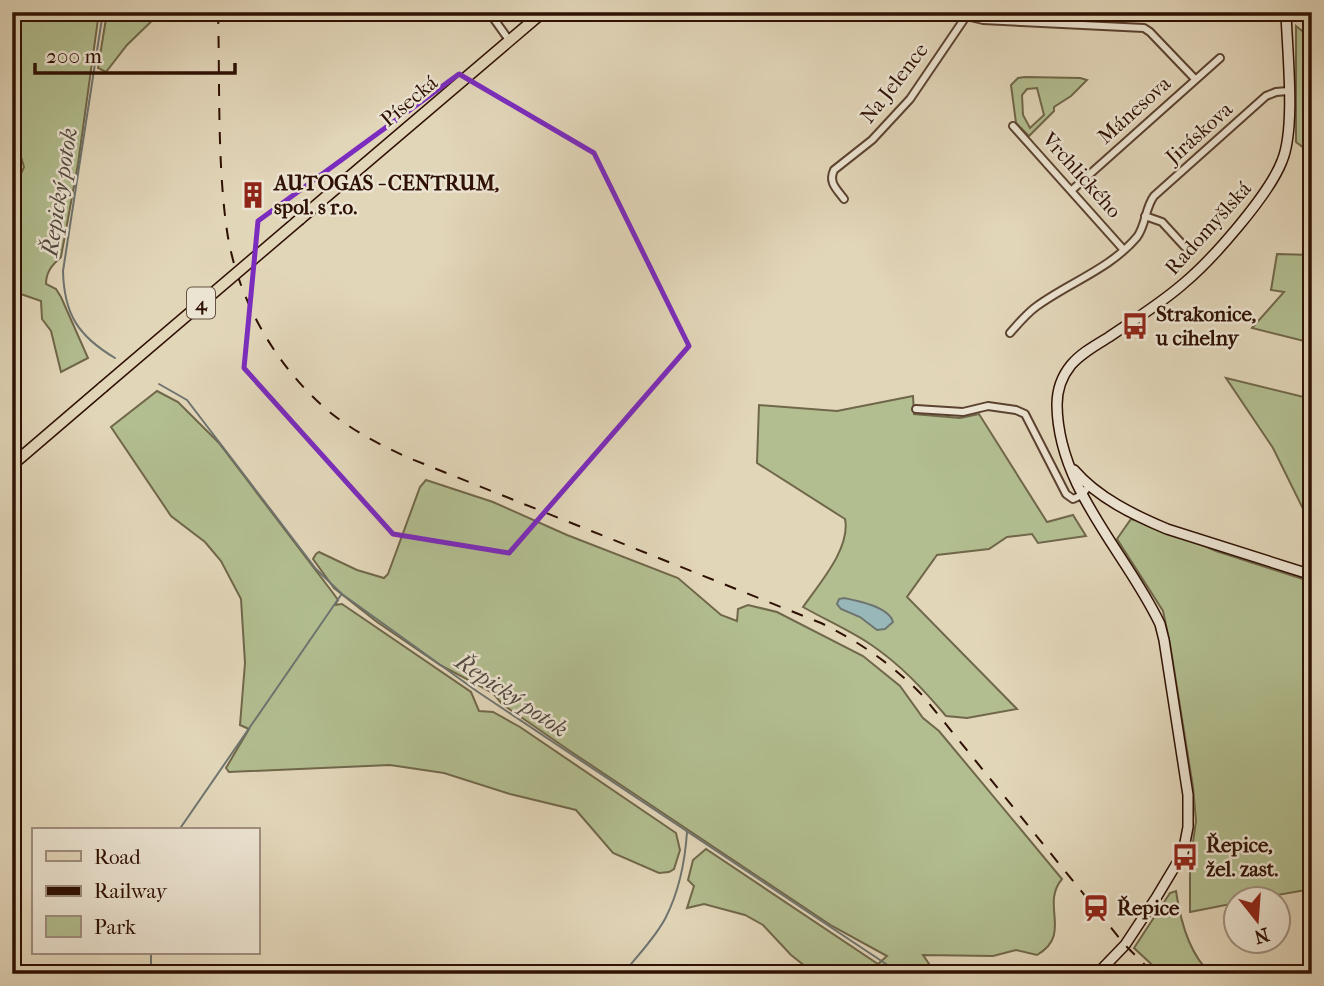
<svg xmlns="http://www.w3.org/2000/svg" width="1324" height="986" font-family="'IM FELL French Canon',serif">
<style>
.green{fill:#b2be90;stroke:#70674a;stroke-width:2;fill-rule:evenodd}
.water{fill:#98b7b8;stroke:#6e7470;stroke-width:2}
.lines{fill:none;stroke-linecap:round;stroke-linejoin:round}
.stream{stroke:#6e7470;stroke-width:2}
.street-casing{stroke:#5b4230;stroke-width:10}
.secondary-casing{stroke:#2e1003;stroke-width:12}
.primary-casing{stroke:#2e1003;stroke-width:13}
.street{stroke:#ece4d2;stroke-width:6}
.secondary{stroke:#ece4d2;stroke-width:9}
.primary{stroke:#e2d6b9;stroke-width:10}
.rail{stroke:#2e1003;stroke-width:2;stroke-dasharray:12 12;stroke-linecap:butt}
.primary-bridge-casing{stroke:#2e1003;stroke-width:13;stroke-linecap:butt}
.primary-bridge{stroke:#e2d6b9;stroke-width:10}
.marked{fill:none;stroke:#7b2cbf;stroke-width:5;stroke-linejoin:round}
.labels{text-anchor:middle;stroke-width:5;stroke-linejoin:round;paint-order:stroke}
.shield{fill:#ece4d2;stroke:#675041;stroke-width:2}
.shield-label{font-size:19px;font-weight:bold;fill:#2e1003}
.street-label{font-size:21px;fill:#2e1003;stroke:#ece4d2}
.poi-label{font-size:21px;font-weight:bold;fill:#2e1003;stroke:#ece4d2;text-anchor:start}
.water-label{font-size:23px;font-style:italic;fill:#534a42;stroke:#ece4d2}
</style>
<rect width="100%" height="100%" fill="#e2d6b9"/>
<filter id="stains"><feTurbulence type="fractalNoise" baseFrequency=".00286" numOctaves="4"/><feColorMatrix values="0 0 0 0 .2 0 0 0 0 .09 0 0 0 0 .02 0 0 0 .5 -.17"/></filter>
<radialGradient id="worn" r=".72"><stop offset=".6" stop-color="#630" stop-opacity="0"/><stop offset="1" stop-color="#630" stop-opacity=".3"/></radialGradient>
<!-- green -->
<g class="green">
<path d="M12,12H99L78,164L61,257C52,265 46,272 46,284L56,289L61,297L88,358L61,372L51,331L42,319L41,301L12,291V194L24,167L12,128Z"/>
<path d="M107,12H161L127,45L106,72L98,68Z"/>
<path d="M1296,26L1312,39V154L1296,142Z"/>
<path d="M1025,77L1080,78L1087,80L1071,96L1054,107V111L1029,136L1016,123L1011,85L1018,78ZM1037,88L1044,115L1030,128L1023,115L1022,95L1027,89Z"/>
<path d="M1277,254L1312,255V343L1252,328L1284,292L1271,290Z"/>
<path d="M1226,378L1312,399V527L1273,448Z"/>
<path d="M157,391L178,402L219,443L333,593L338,600L335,605L342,604L471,692L479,711L493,712L520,727L676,833L680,850L674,869L669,872L659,873L613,853L576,810L510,794L444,773L390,765L229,772L226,768L249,729L240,725L245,663L241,599L221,561L205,542L171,516L111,427Z"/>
<path d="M913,396L914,414L960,418L979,414L1047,522L1073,515L1086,536L1038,543L1032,534L1007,537L989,549L937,555L907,597L1017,709L967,718L946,716C923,689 900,664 870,644C849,630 826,620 803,607C819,584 851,548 845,519L757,463L759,405L837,411Z"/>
<path d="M426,480L493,502L567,535L678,578L721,615L737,621L738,609L748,605L777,612L863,656L900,686L923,718L939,731L1062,879C1040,905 1073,934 1037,955L1016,950L993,956L923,955L936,974H815L791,955L763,925L745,915L704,904L687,908L694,886L688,880L693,860L706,849L878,964L887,956L832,926L570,751L502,704L493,693L440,665L377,622L334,588L313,559L316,554L319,552L357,570L384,578L388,574L420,487Z"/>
<path d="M1131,519L1167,529L1216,551L1312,582V889L1260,898H1236V903L1190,912V863L1196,821L1193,787L1170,644L1163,611L1117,539Z"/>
<path d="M1176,891C1180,919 1189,954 1211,974H1162L1134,948L1170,893Z"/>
</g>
<!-- water -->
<path class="water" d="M844,598C859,601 889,607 893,622L885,629L877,630L860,617L841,609L837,604L839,599Z"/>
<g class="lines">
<!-- stream -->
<g class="stream">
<path d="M103,12L63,271C64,314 78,336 115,358"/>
<path d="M12,148L17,162L16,184"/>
<path d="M159,384L187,400L316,569L342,594L478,692L901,974"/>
<path d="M179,830L341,595"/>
<path d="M151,953V974"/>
<path d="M623,974C637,956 656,937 666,917C680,889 685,862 687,832"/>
</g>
<defs>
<g id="street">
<path d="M489,12L509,40"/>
<path d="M966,16L983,20L1144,28L1150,32L1195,79"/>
<path d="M1013,126L1123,249"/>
<path d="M1072,190L1220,58"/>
<path d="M844,199C837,189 828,183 834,170L872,140L910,99L967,15"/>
<path d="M1145,216L1162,222L1185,247"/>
<path d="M1010,333C1018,324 1027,313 1037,306C1070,282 1110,269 1137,237C1146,225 1145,208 1154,196L1266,96L1276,92L1288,91"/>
<path d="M916,409L963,412L988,406L1016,410L1025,414L1066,494L1073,499L1082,495L1088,487"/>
</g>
<g id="secondary">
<path d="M1074,470C1098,498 1134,515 1167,529L1312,575"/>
<path d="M1097,974L1125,945L1156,898L1183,853L1188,827V795L1164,640L1160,624C1126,552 1058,489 1057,405C1057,391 1062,376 1071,365C1081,353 1096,345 1109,337C1134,320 1160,304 1183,284C1212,260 1269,195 1282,161C1296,128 1287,50 1286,12"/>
</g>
<g id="primary">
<path d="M300,219L543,12"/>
<path d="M12,465L103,387"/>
</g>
</defs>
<!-- street casing -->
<use href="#street" class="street-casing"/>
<!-- secondary casing -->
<use href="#secondary" class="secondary-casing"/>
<!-- primary casing -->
<use href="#primary" class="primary-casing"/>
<!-- street -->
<use href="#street" class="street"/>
<!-- secondary -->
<use href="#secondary" class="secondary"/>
<!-- primary -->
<use href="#primary" class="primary"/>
<!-- rail -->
<path class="rail" d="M218,12C220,82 217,162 227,231C237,298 275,365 326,409C351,430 380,445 409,458L821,623C860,642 893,665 923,696L1125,945L1154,974"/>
<defs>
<path id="primary-bridge" d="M103,387L300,219"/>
</defs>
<!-- primary-bridge casing -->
<use href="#primary-bridge" class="primary-bridge-casing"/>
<!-- primary-bridge -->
<use href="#primary-bridge" class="primary-bridge"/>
</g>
<!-- marked area -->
<path class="marked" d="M459,74L594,153L689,346L509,553L393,534L244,368L258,221Z"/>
<!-- icons -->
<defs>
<symbol id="building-bare" viewBox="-9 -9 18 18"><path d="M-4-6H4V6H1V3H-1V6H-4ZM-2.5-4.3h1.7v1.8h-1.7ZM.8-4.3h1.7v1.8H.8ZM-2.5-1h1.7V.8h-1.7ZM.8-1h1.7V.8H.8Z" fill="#8f2418" stroke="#ece4d2" stroke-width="2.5" paint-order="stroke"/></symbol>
<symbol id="bus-bare" viewBox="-9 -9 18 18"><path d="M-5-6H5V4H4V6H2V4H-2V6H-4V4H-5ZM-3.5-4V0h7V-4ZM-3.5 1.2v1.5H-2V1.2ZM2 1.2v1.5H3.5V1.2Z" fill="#8f2418" stroke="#ece4d2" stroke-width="2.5" paint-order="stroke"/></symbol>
<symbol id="station-bare" viewBox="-9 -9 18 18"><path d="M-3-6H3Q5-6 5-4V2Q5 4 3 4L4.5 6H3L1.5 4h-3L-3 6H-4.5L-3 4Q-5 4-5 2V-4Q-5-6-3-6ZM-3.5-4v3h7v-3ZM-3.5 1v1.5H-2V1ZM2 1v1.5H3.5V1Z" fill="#8f2418" stroke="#ece4d2" stroke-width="2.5" paint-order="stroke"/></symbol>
</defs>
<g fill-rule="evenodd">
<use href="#building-bare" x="234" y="176" width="38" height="38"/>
<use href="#bus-bare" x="1116" y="307" width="38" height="38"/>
<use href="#bus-bare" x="1166" y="838" width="38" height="38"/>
<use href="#station-bare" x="1077" y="889" width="38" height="38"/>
</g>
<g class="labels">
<!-- shield labels -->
<rect class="shield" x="187" y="287.5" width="28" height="31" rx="5"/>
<g class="shield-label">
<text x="201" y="310">4</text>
</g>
<!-- street labels -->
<g class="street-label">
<text transform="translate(894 83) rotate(-52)" y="7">Na Jelence</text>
<text transform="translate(409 101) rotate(-40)" y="7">Písecká</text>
<text transform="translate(1134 110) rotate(-42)" y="7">Mánesova</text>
<text transform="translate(1199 133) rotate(-42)" y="7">Jiráskova</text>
<text transform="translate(1082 175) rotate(48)" y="7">Vrchlického</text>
<text transform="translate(1208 228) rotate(-48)" y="7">Radomyšlská</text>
</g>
<!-- poi labels -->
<g class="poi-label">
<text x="274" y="190">AUTOGAS - CENTRUM,<tspan x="274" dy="24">spol. s r.o.</tspan></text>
<text x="1156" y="321">Strakonice,<tspan x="1156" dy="24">u cihelny</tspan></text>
<text x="1206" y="852">Řepice,<tspan x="1206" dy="24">žel. zast.</tspan></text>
<text x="1117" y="915">Řepice</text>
</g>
<!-- water labels -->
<g class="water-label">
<text transform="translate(59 192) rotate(-81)" y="8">Řepický potok</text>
<text transform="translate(512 695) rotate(34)" y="8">Řepický potok</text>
</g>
</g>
<!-- margin -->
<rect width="1324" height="986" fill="none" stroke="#e2d6b9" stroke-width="42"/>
<rect x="14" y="14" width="1296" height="958" fill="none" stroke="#2e1003" stroke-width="3.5"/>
<rect x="21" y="21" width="1282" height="944" fill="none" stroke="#2e1003" stroke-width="2"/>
<!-- legend -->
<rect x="32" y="828" width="228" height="126" fill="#ece4d2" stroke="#a08f7f" stroke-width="2"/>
<rect x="46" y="851" width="35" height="10" fill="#e2d6b9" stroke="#a08f7f" stroke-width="2"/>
<text x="94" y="864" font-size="21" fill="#2e1003">Road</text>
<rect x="46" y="886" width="35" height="10" fill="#2e1003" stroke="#a08f7f" stroke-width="2"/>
<text x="94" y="898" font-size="21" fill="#2e1003">Railway</text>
<rect x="46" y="916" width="35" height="21" fill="#b2be90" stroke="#a08f7f" stroke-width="2"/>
<text x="94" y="934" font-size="21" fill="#2e1003">Park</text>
<!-- north arrow -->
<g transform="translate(1257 920) rotate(163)"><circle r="33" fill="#ece4d2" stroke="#a08f7f" stroke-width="2"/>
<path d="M0-5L12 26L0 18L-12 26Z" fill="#8f2418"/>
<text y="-10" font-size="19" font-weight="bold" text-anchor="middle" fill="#2e1003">N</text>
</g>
<!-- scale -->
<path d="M35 63v10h200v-10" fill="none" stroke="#2e1003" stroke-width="3.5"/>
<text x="46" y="63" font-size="21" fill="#2e1003" stroke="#ece4d2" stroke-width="5" paint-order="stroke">200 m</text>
<rect width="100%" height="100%" filter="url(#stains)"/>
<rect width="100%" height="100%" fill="url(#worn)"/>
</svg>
